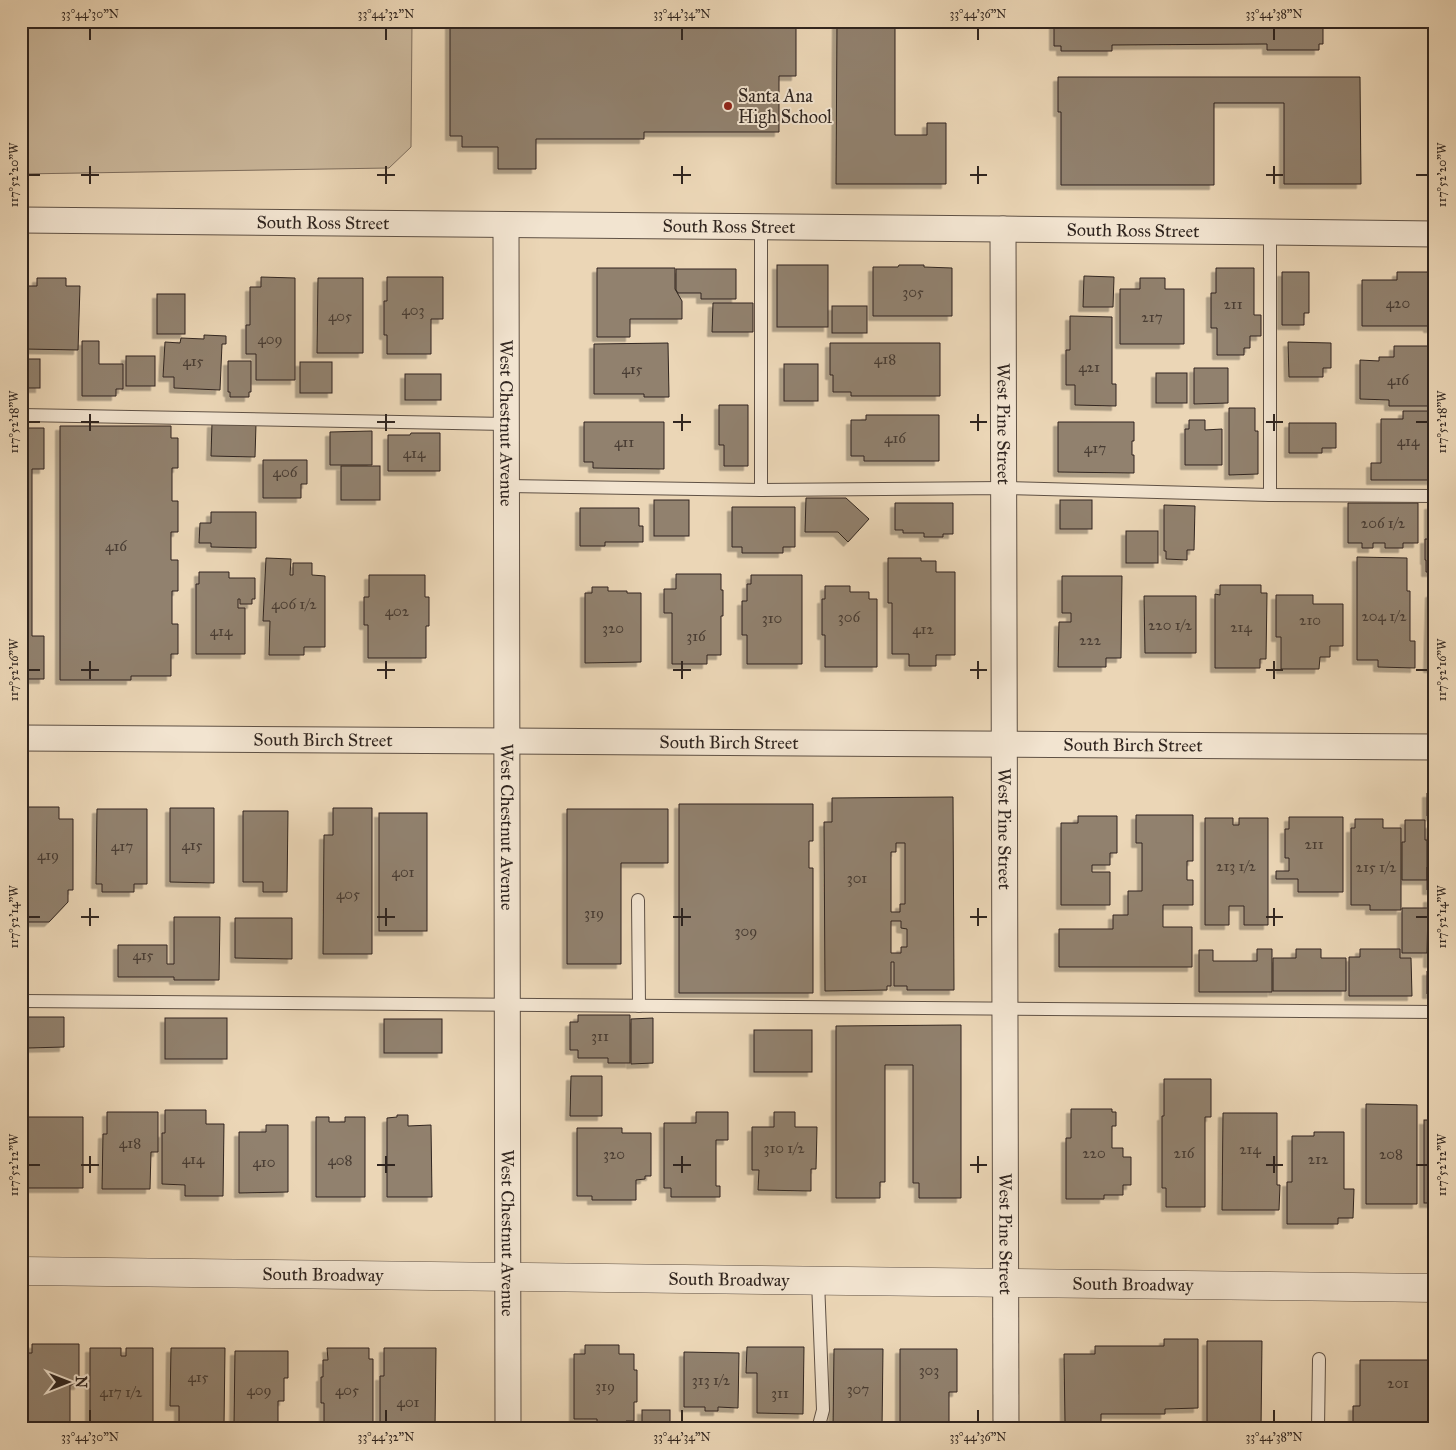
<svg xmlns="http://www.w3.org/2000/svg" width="1456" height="1450" font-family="'IM FELL Great Primer',serif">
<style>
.pitch{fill:#cbb89c;stroke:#7e6e5e}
.building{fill:#91816e;stroke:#30251f;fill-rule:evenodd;filter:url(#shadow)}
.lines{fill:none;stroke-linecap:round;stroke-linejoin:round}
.service-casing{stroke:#5f5145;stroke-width:14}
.minor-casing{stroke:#5f5145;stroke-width:27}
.tertiary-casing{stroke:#5f5145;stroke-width:29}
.service{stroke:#f2e4d0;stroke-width:12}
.minor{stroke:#f2e4d0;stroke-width:25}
.tertiary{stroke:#f2e4d0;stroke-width:28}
.ticks{fill:none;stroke:#30251f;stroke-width:2}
.poi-dot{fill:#8f2418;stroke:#f2e4d0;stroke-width:2}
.labels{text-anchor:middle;stroke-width:4;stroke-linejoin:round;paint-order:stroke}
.number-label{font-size:15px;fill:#483c33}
.poi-label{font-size:18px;fill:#30251f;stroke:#f2e4d0;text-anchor:start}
.street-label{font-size:18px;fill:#30251f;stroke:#f2e4d0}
.neatline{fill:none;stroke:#30251f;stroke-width:2}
.ticks-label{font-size:12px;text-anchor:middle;fill:#30251f}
</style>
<defs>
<filter id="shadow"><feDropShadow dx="-4.5" dy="4.5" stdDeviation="0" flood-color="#0004"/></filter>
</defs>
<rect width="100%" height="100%" fill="#ebd6b6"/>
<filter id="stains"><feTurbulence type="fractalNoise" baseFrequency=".004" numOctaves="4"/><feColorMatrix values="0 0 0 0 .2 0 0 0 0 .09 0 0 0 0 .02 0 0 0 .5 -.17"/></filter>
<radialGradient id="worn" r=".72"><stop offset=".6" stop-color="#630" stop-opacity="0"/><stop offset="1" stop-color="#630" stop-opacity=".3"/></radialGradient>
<!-- pitch -->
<path class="pitch" d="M21,21H412L411,147L389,168L21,174Z"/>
<!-- building -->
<g class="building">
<path d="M450,21H796V76H779V132H644V139H536V169H498V147H462V136H450Z"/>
<path d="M837,21H895V135H927V123H946V184H836Z"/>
<path d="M1054,21H1323V44H1319V50H1267V44L1112,45V51H1061V46H1054Z"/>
<path d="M1058,77H1360L1361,184H1284V103H1214V185H1061V112H1058Z"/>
<rect x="777" y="265" width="51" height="62"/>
<path d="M899,265H924V267L952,268V316H873V267H898Z"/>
<path d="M597,268H675V289L682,301V319H630V337H597Z"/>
<path d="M1216,268H1254V315H1261V336H1250V348H1244V355H1217V328H1211V293H1216Z"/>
<path d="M676,269H736V299H701V293H678L676,290Z"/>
<path d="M1282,272H1309V313H1304V325H1282Z"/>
<path d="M1397,272H1435V328H1428V326H1362V280H1397Z"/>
<path d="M1084,276L1114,277L1113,307H1083Z"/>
<path d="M261,277L295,278V380H256V354H246V325H250V287H261Z"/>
<path d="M387,277H443V319H431V354H387V335H384V301H387Z"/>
<path d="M37,278H66V286H80L78,350L24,349L25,286H37Z"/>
<path d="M318,278H363V353H317Z"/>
<path d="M1140,278H1165V289H1184V344H1120V289H1140Z"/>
<rect x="157" y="294" width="28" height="40"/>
<path d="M713,303H753V332H712Z"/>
<rect x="832" y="306" width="35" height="27"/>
<path d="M1070,316L1112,317V384H1116V406L1075,405V385H1066V350H1070Z"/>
<path d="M204,335L226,336V344H222L220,390L174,388V377H163L165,342L180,343L181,338L204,339Z"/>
<path d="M82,341H99V364H123V389H116V396H82Z"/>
<path d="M1288,342L1331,343V368H1323V377H1289Z"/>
<path d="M668,343L669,397H644V394H594V344Z"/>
<path d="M830,343H940V396H851V392H833V375H830Z"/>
<path d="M1394,346H1435V406H1389V400L1360,399V360L1379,361V357H1394Z"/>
<rect x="126" y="356" width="29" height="30"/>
<rect x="21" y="359" width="19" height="29"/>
<path d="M228,361H251V392H249V397H230V392H228Z"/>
<rect x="300" y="362" width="32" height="31"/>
<rect x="784" y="364" width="34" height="37"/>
<path d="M1194,368H1228V403L1194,404Z"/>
<rect x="1156" y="373" width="31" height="30"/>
<rect x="405" y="374" width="36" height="26"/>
<path d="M719,405H748V466H724V445H719Z"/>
<path d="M1229,408H1255V431H1258V474L1229,475Z"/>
<path d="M1403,411H1431V417H1435V480H1371V463H1381V419H1403Z"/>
<path d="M866,415H939V461H864V456H851V420H866Z"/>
<path d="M1189,420H1205V430L1222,429V465H1185V429H1189Z"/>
<path d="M584,422H664V469L593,468V462H584Z"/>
<path d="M1058,422H1134V441H1132V455H1134V473L1058,472Z"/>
<path d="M212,423L256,424L255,457L211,456Z"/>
<path d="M1289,423H1336V448H1322V453H1289Z"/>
<path d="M60,426H171V438H178V468H172V501H178V532H171V560H178V591H172V624H178V654H171V676H131V680H60Z"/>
<path d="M21,428H44V469H32V636H44V679H21Z"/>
<path d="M372,431V465H330V432Z"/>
<path d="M411,433H440V471H388V435H410Z"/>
<path d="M263,460H307V484H301V498H263Z"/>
<rect x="341" y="466" width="39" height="34"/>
<path d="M806,498H846L869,519L848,542L838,532H805Z"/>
<rect x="654" y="500" width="35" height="36"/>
<rect x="1060" y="500" width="32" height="29"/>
<path d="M895,503H953V534H943V537H924V533H903V530H895Z"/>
<path d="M1348,503H1418V543H1403V548H1385V543H1373V548H1362V543H1348Z"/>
<path d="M1164,505L1195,506L1194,550H1187V560L1166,559V551H1164Z"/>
<path d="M1429,505H1435V572H1426V560H1425V539H1429Z"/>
<path d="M732,507H795V547H783V553H742V547H732Z"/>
<path d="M580,508H639V526H643V542H605V546H580Z"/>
<path d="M211,512H256V548L211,547V543H199L200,523H211Z"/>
<rect x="1126" y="531" width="32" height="32"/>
<path d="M1357,557L1407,558V591H1410V641H1415V668L1378,667V660H1357Z"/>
<path d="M266,558L291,559L290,575H293V563H312V575L325,576V647H304V655H269L270,621H263Z"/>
<path d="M888,558H921V561H936V572H955V655H936V666H909V654H892V603H888Z"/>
<path d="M199,572H229V578H255V599H252V604H240V599H238V608H245V654H196V584H199Z"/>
<path d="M676,574H721V590H723V616H721V655H707V664H672V613H664V589H676Z"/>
<path d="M369,575H425V597H429V626H426V658H368V625H364V597H369Z"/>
<path d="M751,575H802V664H747V635H742V601H747V584H751Z"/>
<path d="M1062,576H1122L1121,658H1106V667H1058L1059,622H1071V613H1062Z"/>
<path d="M1220,585H1261V593H1267L1266,659H1260V668H1215V594L1220,595Z"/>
<path d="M825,586H850V592H869V599H877V667H825V635H822V599H825Z"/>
<path d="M592,587H608V591H627V593H641V662L585,663V593H592Z"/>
<path d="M1430,593H1435V668H1428Z"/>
<path d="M1276,595H1313V604H1343V646H1330V657H1320L1319,669H1281V637H1276Z"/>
<path d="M1144,596H1196V653H1145Z"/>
<path d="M1433,791H1435V851H1433V847H1427L1428,824H1434V816H1427V793H1433Z"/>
<path d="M953,797L954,990H907V986H894V962H891V986H887V990L825,991L824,822H832V798ZM896,843H905V904H900V912H891V852H896ZM891,921H901V928L907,929V947H901V953H891Z"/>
<path d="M679,804H813V841H809V868H813V993H679Z"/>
<path d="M23,807H59V819H73V890H68V902L49,922H27V891H23Z"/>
<path d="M170,808H214V883L170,882Z"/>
<path d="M333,808H372V954H323L324,835H333Z"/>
<path d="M97,809H147V884H134V892H102V884H96Z"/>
<path d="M567,809H668V863H621V964H567Z"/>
<path d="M243,811H288L287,892H263V882H243Z"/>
<rect x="379" y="813" width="48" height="118"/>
<path d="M1136,815H1193V861H1187V880H1193V905H1163V927H1192V967H1059V929H1113V915H1128V891H1142V843H1136Z"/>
<path d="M1078,816H1117V853H1110V865H1092V872H1110V905H1061V823H1078Z"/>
<path d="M1289,817H1343V892H1298V879H1276V871H1289V858H1285V829H1289Z"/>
<path d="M1205,818H1233V825H1239V818H1268V925H1244V906H1229V925H1205Z"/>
<path d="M1355,819H1383V828H1401V910H1370V905H1351V828H1355Z"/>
<path d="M1405,820H1425V840H1427V880H1402V842H1405Z"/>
<path d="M1433,864H1435V925H1433V921H1428V898H1434V890H1427V867H1433Z"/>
<path d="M1402,908H1428L1427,953H1402Z"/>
<path d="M174,917H220L219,980H174V977H118V945H167V964H174Z"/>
<path d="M235,918H292V959L235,958Z"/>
<path d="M1433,937H1435V998H1433V994H1427V971H1434V963H1428V940H1433Z"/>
<path d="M1257,949H1272V992H1199V950H1213V961H1257Z"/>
<path d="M1296,949H1321V958H1346V991H1273V958H1296Z"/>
<path d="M1360,949H1400V958H1411L1412,996H1349V957H1360Z"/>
<path d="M578,1015H630V1063H608V1058H578V1050H570V1022H578Z"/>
<path d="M28,1017H64V1047L28,1048Z"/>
<rect x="165" y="1018" width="62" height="41"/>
<path d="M653,1018V1063L631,1064V1019Z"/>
<rect x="384" y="1019" width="58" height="34"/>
<path d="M961,1025V1198H919V1183H913V1065H885V1182H880V1198H836V1026Z"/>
<rect x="754" y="1030" width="58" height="42"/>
<path d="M571,1076H602V1116H570Z"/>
<path d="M1164,1079H1211V1117H1205V1207H1166V1188H1162V1116H1164Z"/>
<path d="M1366,1104L1417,1105V1204H1366Z"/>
<path d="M1071,1109H1112V1112H1116V1126H1112V1148H1123V1157H1131V1185H1123V1195H1104V1199H1066V1138H1071Z"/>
<path d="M165,1110H206V1124H224L223,1196H185V1185L162,1184V1133H165Z"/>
<path d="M107,1112H158V1152H151L150,1189H102L103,1134H107Z"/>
<path d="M696,1112H728V1140H716V1186H720V1197H671V1188H664V1123H696Z"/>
<path d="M774,1112H795V1127H817L816,1169H811V1191L758,1190L759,1170H752V1127H774Z"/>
<path d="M1223,1113H1277V1185H1280L1279,1210H1222Z"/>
<path d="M397,1115H408V1126L431,1125L432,1197H387V1118L397,1117Z"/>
<path d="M26,1117H83V1188H26V1150H21V1125H26Z"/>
<path d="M316,1117H329V1122H345V1117H365V1197H316Z"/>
<rect x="1424" y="1120" width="11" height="83"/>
<path d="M266,1125H288V1192L239,1193V1132H266Z"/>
<path d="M577,1128H622V1133H651V1176H645V1179L636,1180V1200H592V1196H577Z"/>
<path d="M1314,1132H1344V1189H1354L1353,1218H1338V1224H1287V1182H1292V1136H1314Z"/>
<path d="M1164,1339H1198V1408L1165,1409V1414H1101V1422H1065L1064,1354H1095V1346H1164Z"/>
<path d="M1207,1341H1262L1261,1429H1207Z"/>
<path d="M32,1344H79V1385H70V1429H21V1353H32Z"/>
<path d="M585,1345H619V1354H634V1370H637V1402H634V1421H626V1429H597V1419H574V1354H585Z"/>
<path d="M747,1347H804L803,1414L757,1413V1373H746Z"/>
<path d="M90,1348H121V1356H126V1348H153V1429H90Z"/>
<path d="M171,1348H225L224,1426L179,1425V1406H170Z"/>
<path d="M327,1348H369V1359H373V1425H324V1403H321V1377H323V1360H328Z"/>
<path d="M384,1348H436L435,1429H380V1376H384Z"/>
<path d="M834,1349H883L882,1429H833Z"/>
<path d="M900,1349H957V1392H949V1429H900Z"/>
<path d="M235,1351H288V1378H284V1401H278V1424H234Z"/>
<path d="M684,1352L739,1353L738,1408L718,1407V1411H705V1407H684Z"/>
<path d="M1360,1360H1435V1426H1353V1406H1360Z"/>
<rect x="642" y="1410" width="28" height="19"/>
<rect x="709" y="1426" width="34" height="3"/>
</g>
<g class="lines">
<defs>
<g id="service">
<path d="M1270,233V495"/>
<path d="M21,415L506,424"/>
<path d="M506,486L761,490L1004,488L1270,495L1435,496"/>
<path d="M761,490V228"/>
<path d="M638,900L639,1006"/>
<path d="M21,1001L1435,1012"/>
<path d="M818,1429L823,1410L818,1281"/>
<path d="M1318,1429L1319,1359"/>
</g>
<g id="minor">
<path id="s1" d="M21,220L1003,229L1435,234"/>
<path id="s2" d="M506,225L508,1429"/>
<path id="s3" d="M1003,229L1006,1429"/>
<path id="s4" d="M21,738L1435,747"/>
</g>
<g id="tertiary">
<path id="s5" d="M21,1271L1435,1288"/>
</g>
</defs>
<!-- service casing -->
<use href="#service" class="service-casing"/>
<!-- minor casing -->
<use href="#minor" class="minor-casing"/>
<!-- tertiary casing -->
<use href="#tertiary" class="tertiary-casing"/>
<!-- service -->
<use href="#service" class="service"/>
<!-- minor -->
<use href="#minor" class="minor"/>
<!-- tertiary -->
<use href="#tertiary" class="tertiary"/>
</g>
<!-- ticks -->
<path class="ticks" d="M90,28V40M386,28V40M682,28V40M978,28V40M1274,28V40M90,166V184M386,166V184M682,166V184M978,166V184M1274,166V184M28,175H40M81,175H99M377,175H395M673,175H691M970,175H987M1266,175H1283M1416,175H1428M90,414V431M386,414V431M682,414V431M978,414V431M1274,414V431M28,422H40M81,422H99M377,422H395M673,422H691M970,422H987M1266,422H1283M1416,422H1428M90,661V679M386,661V679M682,661V679M978,661V679M1274,661V679M28,670H40M81,670H99M377,670H395M673,670H691M970,670H987M1266,670H1283M1416,670H1428M90,908V926M386,908V926M682,908V926M978,908V926M1274,908V926M28,917H40M81,917H99M377,917H395M673,917H691M970,917H987M1266,917H1283M1416,917H1428M90,1156V1173M386,1156V1173M682,1156V1173M978,1156V1173M1274,1156V1173M28,1165H40M81,1165H99M377,1165H395M673,1165H691M970,1165H987M1266,1165H1283M1416,1165H1428M90,1410V1422M386,1410V1422M682,1410V1422M978,1410V1422M1274,1410V1422"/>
<!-- markers -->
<circle class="poi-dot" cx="728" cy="106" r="5"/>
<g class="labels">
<!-- number labels -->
<g class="number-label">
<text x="913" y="297">305</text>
<text x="1398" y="308">420</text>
<text x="1233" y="309">211</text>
<text x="413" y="315">403</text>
<text x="340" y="321">405</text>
<text x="1152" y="322">217</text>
<text x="270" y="344">409</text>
<text x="885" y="364">418</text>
<text x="193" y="366">415</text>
<text x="1089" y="372">421</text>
<text x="632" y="374">415</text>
<text x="1398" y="385">416</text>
<text x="895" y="443">416</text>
<text x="1408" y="446">414</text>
<text x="624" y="447">411</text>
<text x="1095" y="453">417</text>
<text x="414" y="458">414</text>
<text x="285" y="477">406</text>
<text x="1383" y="528">206 1/2</text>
<text x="116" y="551">416</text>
<text x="294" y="609">406 1/2</text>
<text x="397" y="616">402</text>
<text x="1384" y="621">204 1/2</text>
<text x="849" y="622">306</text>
<text x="772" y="623">310</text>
<text x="1310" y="625">210</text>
<text x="1170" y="630">220 1/2</text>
<text x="1241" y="632">214</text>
<text x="613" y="633">320</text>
<text x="923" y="634">412</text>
<text x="221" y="636">414</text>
<text x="696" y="641">316</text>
<text x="1090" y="645">222</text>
<text x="1314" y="849">211</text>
<text x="192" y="850">415</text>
<text x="122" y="851">417</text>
<text x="48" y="860">419</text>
<text x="1236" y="871">213 1/2</text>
<text x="1376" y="872">215 1/2</text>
<text x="403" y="877">401</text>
<text x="857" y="883">301</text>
<text x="348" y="899">405</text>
<text x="594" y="918">319</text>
<text x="746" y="936">309</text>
<text x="143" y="960">415</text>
<text x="600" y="1041">311</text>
<text x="130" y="1148">418</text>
<text x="784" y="1153">310 1/2</text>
<text x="1250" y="1154">214</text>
<text x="1094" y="1158">220</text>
<text x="1184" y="1158">216</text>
<text x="614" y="1159">320</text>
<text x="1391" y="1159">208</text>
<text x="193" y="1164">414</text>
<text x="1318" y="1164">212</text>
<text x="340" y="1165">408</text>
<text x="264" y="1167">410</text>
<text x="929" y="1375">303</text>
<text x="198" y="1382">415</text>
<text x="711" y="1385">313 1/2</text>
<text x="1398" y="1388">201</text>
<text x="605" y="1391">319</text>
<text x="858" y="1394">307</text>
<text x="259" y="1395">409</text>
<text x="347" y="1395">405</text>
<text x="121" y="1397">417 1/2</text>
<text x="780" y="1398">311</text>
<text x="408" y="1407">401</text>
</g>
<!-- poi labels -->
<g class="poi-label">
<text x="738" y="102">Santa Ana<tspan x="738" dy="21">High School</tspan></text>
</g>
<!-- street labels -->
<g class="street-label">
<text dy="6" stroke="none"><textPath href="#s1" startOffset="302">South Ross Street</textPath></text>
<text dy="6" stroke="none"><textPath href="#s1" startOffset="708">South Ross Street</textPath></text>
<text dy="6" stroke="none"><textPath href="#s1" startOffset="1112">South Ross Street</textPath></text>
<text dy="6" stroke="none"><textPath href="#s2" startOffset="198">West Chestnut Avenue</textPath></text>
<text dy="6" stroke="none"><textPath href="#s3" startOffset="195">West Pine Street</textPath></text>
<text dy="6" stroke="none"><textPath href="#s4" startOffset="302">South Birch Street</textPath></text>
<text dy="6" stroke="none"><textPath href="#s4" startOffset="708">South Birch Street</textPath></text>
<text dy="6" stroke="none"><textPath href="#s4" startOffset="1112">South Birch Street</textPath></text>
<text dy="6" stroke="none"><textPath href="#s2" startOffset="602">West Chestnut Avenue</textPath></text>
<text dy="6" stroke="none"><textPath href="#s3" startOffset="600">West Pine Street</textPath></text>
<text dy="6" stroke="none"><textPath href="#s2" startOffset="1008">West Chestnut Avenue</textPath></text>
<text dy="6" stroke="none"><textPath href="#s3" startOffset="1005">West Pine Street</textPath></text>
<text dy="6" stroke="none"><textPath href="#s5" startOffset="302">South Broadway</textPath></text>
<text dy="6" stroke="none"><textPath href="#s5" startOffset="708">South Broadway</textPath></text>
<text dy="6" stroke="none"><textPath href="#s5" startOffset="1112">South Broadway</textPath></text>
</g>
</g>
<!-- margin -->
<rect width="1456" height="1450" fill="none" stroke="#ebd6b6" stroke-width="55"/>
<!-- north arrow -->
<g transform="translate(68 1382) rotate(90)" stroke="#f2e4d0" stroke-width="4" paint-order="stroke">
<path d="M0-4L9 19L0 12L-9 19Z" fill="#30251f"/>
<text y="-8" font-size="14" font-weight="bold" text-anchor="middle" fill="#30251f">N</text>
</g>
<rect x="28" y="28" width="1400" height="1394" class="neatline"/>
<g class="ticks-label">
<text x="90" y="18">33°44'30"N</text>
<text x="386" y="18">33°44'32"N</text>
<text x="682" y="18">33°44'34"N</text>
<text x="978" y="18">33°44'36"N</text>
<text x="1274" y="18">33°44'38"N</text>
<text transform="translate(1442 175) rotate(-90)" y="4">117°52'20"W</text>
<text transform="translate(14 175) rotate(-90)" y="4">117°52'20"W</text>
<text transform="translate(1442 422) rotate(-90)" y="4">117°52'18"W</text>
<text transform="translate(14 422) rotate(-90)" y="4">117°52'18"W</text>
<text transform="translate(1442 670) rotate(-90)" y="4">117°52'16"W</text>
<text transform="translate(14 670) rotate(-90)" y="4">117°52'16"W</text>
<text transform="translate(14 917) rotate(-90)" y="4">117°52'14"W</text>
<text transform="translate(1442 917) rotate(-90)" y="4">117°52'14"W</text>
<text transform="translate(14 1165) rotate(-90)" y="4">117°52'12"W</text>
<text transform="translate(1442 1165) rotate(-90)" y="4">117°52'12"W</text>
<text x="90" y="1441">33°44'30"N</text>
<text x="386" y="1441">33°44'32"N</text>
<text x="682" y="1441">33°44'34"N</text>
<text x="978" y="1441">33°44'36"N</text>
<text x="1274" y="1441">33°44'38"N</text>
</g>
<rect width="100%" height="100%" filter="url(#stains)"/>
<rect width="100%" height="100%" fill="url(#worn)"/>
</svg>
